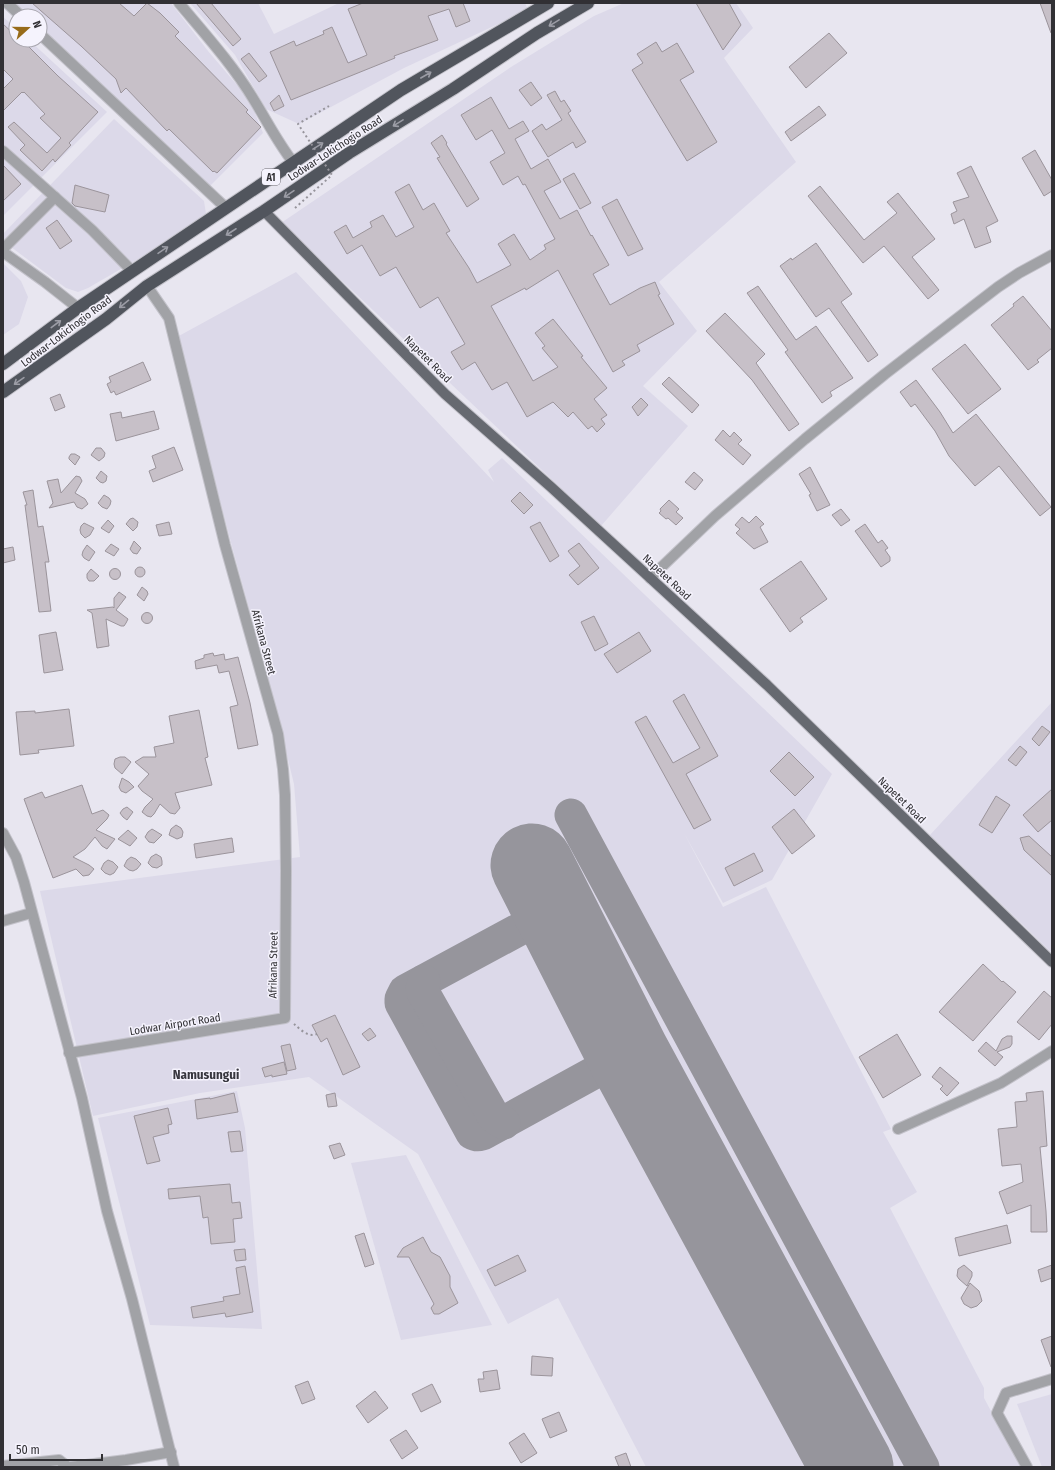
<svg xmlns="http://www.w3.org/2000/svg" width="1055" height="1470" font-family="'Fira Sans Condensed',sans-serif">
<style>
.built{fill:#dcd9e9}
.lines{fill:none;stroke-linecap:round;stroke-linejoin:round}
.taxiway{stroke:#96959c;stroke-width:33}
.runway{stroke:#96959c;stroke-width:83}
.building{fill:#c7c0c8;stroke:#9b949b}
.minor-casing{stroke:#c3c2ca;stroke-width:12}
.major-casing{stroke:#c3c2ca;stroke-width:12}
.highway-casing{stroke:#c3c2ca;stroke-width:14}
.path{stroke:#96949b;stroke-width:2;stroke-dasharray:2 3;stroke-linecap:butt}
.minor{stroke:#a1a2a6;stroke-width:10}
.major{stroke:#666970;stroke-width:10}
.highway{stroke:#51555d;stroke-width:12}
.path-bridge{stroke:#96949b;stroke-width:2;stroke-dasharray:2 3;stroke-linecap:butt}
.oneway{stroke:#9b9ca5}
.labels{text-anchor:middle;stroke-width:3;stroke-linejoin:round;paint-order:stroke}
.shield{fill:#f5f3fd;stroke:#6c6a70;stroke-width:1}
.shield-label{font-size:10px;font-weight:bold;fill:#313034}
.street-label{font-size:11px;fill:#313034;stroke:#f5f3fd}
.quarter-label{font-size:13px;font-weight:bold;fill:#38373f;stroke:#f5f3fd}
</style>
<rect width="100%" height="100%" fill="#e8e6f0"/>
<!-- built -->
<g class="built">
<path d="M9,3H171L208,51L243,92L255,113L263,133L209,187L40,30V16H24Z"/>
<path d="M190,3H258L274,34L339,3H525L528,10L404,68L299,124L266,109L235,55Z"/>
<path d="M624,3H736L753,28L724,58L796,162L659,282L697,331L643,386L688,426L601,526L281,223L511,67L594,16Z"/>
<path d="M3,17L16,28V40H29L107,112L3,216Z"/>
<path d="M114,119L204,201L206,214L202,222L88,288L78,292L66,288L3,241V234Z"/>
<path d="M3,263L21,281L28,297L19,324L3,335Z"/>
<path d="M296,272L494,482L488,470L502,458L832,774L772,880L723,903L684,833L723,907L766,887L891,1129L883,1132L917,1192L890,1208L984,1388V1398L1021,1467H646L558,1298L508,1324L418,1154L309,1077L200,1093L93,1116L40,891L300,857L294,784L266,670L233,550L177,337Z"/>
<path d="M1052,702V953L930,835Z"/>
<path d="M237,1091L245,1128L262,1329L150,1325L98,1118Z"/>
<path d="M406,1155L492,1325L401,1340L351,1163Z"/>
<path d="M1052,1394V1467H1042L1017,1404Z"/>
</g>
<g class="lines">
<!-- taxiway -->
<g class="taxiway">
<path d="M571,815L923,1467"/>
<path d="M555,910L405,991L401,999V1003L472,1133C477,1136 481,1135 486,1132L628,1054"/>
<path d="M424,981L422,989L423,992L494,1117L504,1123"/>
</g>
<!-- runway -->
<path class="runway" d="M532,865L628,1054L852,1467"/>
</g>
<!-- building -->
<g class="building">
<path d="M32,3H119L134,16L147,3L160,13L179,32L175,36L248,110L246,112L261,127L217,173L214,171L213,172L169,129L167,131L126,88L121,93L116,79L81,46Z"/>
<path d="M196,3H211L241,39L233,46Z"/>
<path d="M363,3H463L470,21L456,27L449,9L428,16L438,40L394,56L395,58L291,100L270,52L294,41L296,46L324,34L323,31L332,27L348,63L367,55L348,9Z"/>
<path d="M696,3H729L741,25L723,50Z"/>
<path d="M1040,3H1052V33H1051Z"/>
<path d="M3,24L16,36V40H20L23,43L24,42L58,76L98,112L69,143L71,145L55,162L53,159L42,171L20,150L25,145L8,127L14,122L47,153L61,138L40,118L45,114L24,92L23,93L22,92L3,111V89L13,79L3,69Z"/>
<path d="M829,33L847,53L806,88L789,67Z"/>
<path d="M656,42L662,52L677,43L694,72L680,80L717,142L687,161L632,70L643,63L637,54Z"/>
<path d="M249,53L267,76L259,82L241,59Z"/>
<path d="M531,82L542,98L531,106L519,90Z"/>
<path d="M555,91L561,102L564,100L571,111L568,113L586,142L576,148L573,142L548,157L532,131L542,124L546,130L562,120L547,95Z"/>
<path d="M279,95L284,106L274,111L270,103Z"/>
<path d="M491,97L509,129L523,121L529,131L515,139L531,169L548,159L561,182L544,191L560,219L577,210L591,236L592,235L609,265L593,274L610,305L640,288L655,282L660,294L658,295L674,324L637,345L640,351L622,361L625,365L613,372L558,270L526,290L525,288L491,306L533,381L558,367L542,348L545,346L535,333L553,319L583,356L581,357L607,388L594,399L607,415L601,419L605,424L597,432L592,426L588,429L573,412L568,417L553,402L527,417L507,382L492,390L475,362L462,370L451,352L465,344L438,297L420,308L396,267L380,276L362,245L347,254L334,232L346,225L353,238L372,227L370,222L383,215L396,237L414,227L395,192L409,184L423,210L434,203L450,231L446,233L469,268L477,283L511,265L498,244L514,234L530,260L546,249L544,245L555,239L525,184L523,185L518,176L503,185L490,162L505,153L492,130L476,140L461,115Z"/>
<path d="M819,106L826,115L791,141L785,132Z"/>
<path d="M442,135L447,143L446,144L479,199L467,207L437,158L440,157L431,143Z"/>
<path d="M1035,150L1052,180V191L1044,196L1022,158Z"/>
<path d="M3,165L21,184L3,201Z"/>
<path d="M971,166L998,221L986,227L991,242L975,248L964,219L954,224L951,214L957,211L953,202L969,197L957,173Z"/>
<path d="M574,173L591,203L580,209L563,179Z"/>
<path d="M75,185L109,195L105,212L75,206L72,203Z"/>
<path d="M820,186L864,240L897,213L887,202L898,193L935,239L912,257L939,290L928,299L884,246L863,263L808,196Z"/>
<path d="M617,199L643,249L628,256L602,207Z"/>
<path d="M57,220L72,241L60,249L46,228Z"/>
<path d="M816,243L852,294L841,302L878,355L868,362L829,308L816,317L780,266L791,258L792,260Z"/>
<path d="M758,286L796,340L816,326L853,378L830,392L832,396L822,403L785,352L788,350L747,293Z"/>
<path d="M1023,296L1052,331V348L1037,360L1039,362L1028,370L991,325L1014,306L1013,304Z"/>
<path d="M725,313L765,354L756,363L799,424L789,431L752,380L706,331Z"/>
<path d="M965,344L1001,389L968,414L932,369Z"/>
<path d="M143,362L151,380L116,395L114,391L111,393L107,384L111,382L109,377Z"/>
<path d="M669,377L699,405L692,413L662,384Z"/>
<path d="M916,380L940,412L953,433L976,414L1051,507L1040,516L999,466L975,486L949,456L935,431L915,404L911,407L900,392Z"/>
<path d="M60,394L65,407L55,411L50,398Z"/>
<path d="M641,398L648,405L638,416L632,407Z"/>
<path d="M154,411L159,429L116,441L110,414L121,412L122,418Z"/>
<path d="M723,430L730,437L734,432L742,440L738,444L751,455L743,465L715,440Z"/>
<path d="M174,447L183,470L153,482L149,471L156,468L152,456Z"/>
<path d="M96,448H101L105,453L104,457L99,461L91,455Z"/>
<path d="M71,454H75L80,457L75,465L69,459V457Z"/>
<path d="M810,467L830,505L817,511L809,495L811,494L799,474Z"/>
<path d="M101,471L107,476L106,481L103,483L100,482L96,478Z"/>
<path d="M694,472L703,480L695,490L685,482Z"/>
<path d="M76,476L80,477L82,481L75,493L85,499L88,504L82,509L77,507L74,502L49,508L53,503L47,481L58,479L61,493Z"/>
<path d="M33,490L38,527L43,526L49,562H45L51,611L39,612L25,505H27L23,492Z"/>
<path d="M520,492L533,505L524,514L511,501Z"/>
<path d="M104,495L109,498L111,501L110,505L107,509L102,507L98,503Z"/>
<path d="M669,500L679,509L676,512L683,518L676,525L668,518L666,519L659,513L661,511L660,509Z"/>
<path d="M841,509L850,520L841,526L832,515Z"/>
<path d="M756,516L764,524L760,527L768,542L754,549L736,533L740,529L735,525L742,517L749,523Z"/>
<path d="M133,518L138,522L137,527L133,531L126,524L130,519Z"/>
<path d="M108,520L114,526L109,533L101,528Z"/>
<path d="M169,522L172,534L159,536L156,525Z"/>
<path d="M540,522L559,556L550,562L530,527Z"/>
<path d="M84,523L94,528L90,535L85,538L81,534L80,530L81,526Z"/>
<path d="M865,524L878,543L882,540L888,548L885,550L890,557V561L881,567L855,531Z"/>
<path d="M134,541L141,548L137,554L133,553L130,549Z"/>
<path d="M579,543L599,568L578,585L569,575L580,566L568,551Z"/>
<path d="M111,544L119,549L114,556L105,551Z"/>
<path d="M87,545L95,552L89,561L84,558L82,555L83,551Z"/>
<path d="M13,547L15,560L3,563V549Z"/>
<path d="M801,561L827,599L800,618L803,622L790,632L760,589Z"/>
<circle cx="140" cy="572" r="5"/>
<circle cx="115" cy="574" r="5.5"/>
<path d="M91,569L99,576L94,581H89L87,578V574Z"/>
<path d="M142,587L147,591L148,594L144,601L137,595Z"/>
<path d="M119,592L126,597L116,610L128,619L126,623L124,626H121L106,619L109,646L97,648L92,613L87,610L113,607L114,608V598Z"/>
<circle cx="147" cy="618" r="5.5"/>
<path d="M594,616L608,644L595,651L581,622Z"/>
<path d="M56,632L63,670L44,673L39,635Z"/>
<path d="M639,632L651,651L617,673L604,654Z"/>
<path d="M213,653L214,656L224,654L225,660L238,657L250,703L258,745L238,749L230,707L238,705L229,671L219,673L217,665L196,669L195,661L204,658V655Z"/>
<path d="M684,694L718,756L686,774L711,820L694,829L635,722L646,716L673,763L700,748L673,701Z"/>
<path d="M69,709L74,746L38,750L39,753L20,755L16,712L35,711V713Z"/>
<path d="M199,710L208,757L205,758L212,785L175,793L180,808L175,814L170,813L160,804L154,814L151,817L147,816L142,812L145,807L153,799L142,791L138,786L149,774L135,762L143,757H156L154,747L174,743L169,716Z"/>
<path d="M1042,726L1050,732L1039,746L1032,739Z"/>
<path d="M1020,746L1027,752L1016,766L1008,760Z"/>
<path d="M789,752L814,777L795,796L770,771Z"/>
<path d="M120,757H125L131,762L122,774L115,768L114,764L115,759Z"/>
<path d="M122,778L129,782L134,787L126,793L121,791L119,787Z"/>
<path d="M82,785L92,814L103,810L109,815L107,819L96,830L115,839L107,849L102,846L95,837L85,849L73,857L89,865L94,869L89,875L83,876L76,869L53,878L24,799L42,792L45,798Z"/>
<path d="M1052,789V820L1038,832L1023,815Z"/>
<path d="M996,796L1010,805L992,833L979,825Z"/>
<path d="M127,807L133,812L127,820L123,817L120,813L123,809Z"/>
<path d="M794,809L815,836L792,854L772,827Z"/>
<path d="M176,825L181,828L183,832L182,837L177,839L169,835L171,829Z"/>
<path d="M152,829L162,835L154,843L149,842L145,837L148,832Z"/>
<path d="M128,830L137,838L130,846L118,839Z"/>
<path d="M1029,836L1052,857V876L1024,850L1020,838Z"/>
<path d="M232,838L234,852L196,858L194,844Z"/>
<path d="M754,853L763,871L734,886L725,868Z"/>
<path d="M156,854L161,857L162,861V865L157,868L152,867L148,863L151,857Z"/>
<path d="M131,857L136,859L141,864L137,869L133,871L129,870L124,866L127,860Z"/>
<path d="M108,860L113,862L118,867L114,873L110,875L105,873L101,869L104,863Z"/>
<path d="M983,964L1002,982L1003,981L1016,992L973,1041L939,1012Z"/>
<path d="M1044,991L1052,998V1024L1039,1040L1017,1022Z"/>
<path d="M335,1015L360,1067L343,1075L327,1038L321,1042L312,1025Z"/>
<path d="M370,1028L376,1036L368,1041L362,1034Z"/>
<path d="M897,1034L921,1075L883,1098L859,1057Z"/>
<path d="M1007,1036H1012V1044L1010,1047L997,1052L1003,1057L995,1066L978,1051L986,1042L996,1051L1002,1039Z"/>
<path d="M290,1044L296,1069L287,1071L281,1046Z"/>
<path d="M284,1062L287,1074L272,1077V1075L265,1077L262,1068Z"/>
<path d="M940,1067L959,1083L947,1096L940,1089L943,1086L932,1077Z"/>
<path d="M1043,1091L1047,1146L1040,1147L1046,1211L1047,1232H1031V1205L1007,1214L999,1192L1023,1182L1021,1164L1002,1166L998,1129L1017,1127L1015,1102L1027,1101L1026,1093Z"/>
<path d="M234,1093L238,1112L197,1119L195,1100L210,1098V1099Z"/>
<path d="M335,1093L337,1106L328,1107L326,1095Z"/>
<path d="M168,1108L172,1124L168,1125L169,1133L153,1137L160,1161L147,1164L134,1116Z"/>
<path d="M240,1131L243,1151L231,1152L228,1132Z"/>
<path d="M340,1143L345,1155L334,1159L329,1146Z"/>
<path d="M230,1184L232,1203L240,1202L242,1218L233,1219L235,1242L211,1244L208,1217L203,1218L200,1196L169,1199L168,1189Z"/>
<path d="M1007,1225L1011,1243L959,1256L955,1238Z"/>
<path d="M364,1233L374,1264L365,1267L355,1236Z"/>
<path d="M423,1237L431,1252L440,1257L450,1276V1287L458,1303L439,1314H434L431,1308L434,1304L409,1257H397L403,1248Z"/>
<path d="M245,1249L246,1260L236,1261L234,1250Z"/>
<path d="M518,1255L526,1271L495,1286L487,1270Z"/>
<path d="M964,1265L972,1272V1276L967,1286L959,1279L957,1276L958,1269Z"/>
<path d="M1052,1265V1278L1041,1282L1038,1270Z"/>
<path d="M245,1266L253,1312L226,1317L225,1313L193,1318L191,1307L224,1301L223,1297L240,1294L236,1268Z"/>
<path d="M970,1283L979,1291L982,1301L977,1306L971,1308L964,1304L961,1298Z"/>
<path d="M1052,1336V1367H1051L1041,1340Z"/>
<path d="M532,1356L553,1358L552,1376L531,1375Z"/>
<path d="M497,1370L500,1389L480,1392L478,1379H484L483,1372Z"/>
<path d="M308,1381L315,1399L302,1404L295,1386Z"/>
<path d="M432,1384L441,1402L421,1412L412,1394Z"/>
<path d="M375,1391L388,1408L368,1423L356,1406Z"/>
<path d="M559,1412L567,1431L550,1438L542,1419Z"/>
<path d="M406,1430L418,1448L402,1459L390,1440Z"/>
<path d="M524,1433L537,1453L521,1463L509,1443Z"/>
<path d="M626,1453L631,1467H619L615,1457Z"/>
</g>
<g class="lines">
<defs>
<g id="minor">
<path d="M7,3L21,16"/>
<path d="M179,3C205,34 233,65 254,100C267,121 278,143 293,162"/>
<path d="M40,34L226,208"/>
<path d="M3,151L92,230L132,271"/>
<path d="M3,249L55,197"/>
<path d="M3,252L45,282L78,308"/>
<path d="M650,578L715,516L805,439L885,374L998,287L1019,273L1052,255"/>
<path d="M3,833L16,857L24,882L82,1098L107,1211L132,1299L174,1467"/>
<path d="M3,921L31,913"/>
<path d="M69,1053L285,1018L286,871L285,795L283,769L278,734L225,545L169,318L147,286"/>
<path d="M898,1129L1001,1083L1052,1051"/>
<path d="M3,1466L59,1460L68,1467"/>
<path d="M70,1467L126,1460L171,1452"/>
<path d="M1027,1467L997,1413L1006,1393L1052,1379"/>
</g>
<path id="major" d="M264,211L445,394L551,487L767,685L1052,962"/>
<g id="highway">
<path d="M3,364L78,308L401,90L548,3"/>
<path d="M3,392L106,319L147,286L264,211L349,153L453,89L537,33L588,3"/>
</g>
</defs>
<!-- minor casing -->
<use href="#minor" class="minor-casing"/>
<!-- major casing -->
<use href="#major" class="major-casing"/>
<!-- highway casing -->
<use href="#highway" class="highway-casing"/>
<!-- path -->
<path class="path" d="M294,1024C300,1029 308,1038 317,1034"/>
<!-- minor -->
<use href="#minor" class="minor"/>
<!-- major -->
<use href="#major" class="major"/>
<!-- highway -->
<use href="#highway" class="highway"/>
<!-- path-bridge -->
<path class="path-bridge" d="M295,208L332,175L298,124L329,106"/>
</g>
<!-- one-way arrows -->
<defs><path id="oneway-shaft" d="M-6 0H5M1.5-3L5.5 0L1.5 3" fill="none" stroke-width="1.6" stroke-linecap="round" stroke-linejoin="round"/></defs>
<g class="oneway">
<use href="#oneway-shaft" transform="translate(554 23) rotate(149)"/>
<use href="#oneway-shaft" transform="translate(426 75) rotate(-30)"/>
<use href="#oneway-shaft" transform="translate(398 123) rotate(148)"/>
<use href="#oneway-shaft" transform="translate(318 146) rotate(-32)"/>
<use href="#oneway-shaft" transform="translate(289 194) rotate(146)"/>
<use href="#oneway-shaft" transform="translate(231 232) rotate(147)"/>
<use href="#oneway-shaft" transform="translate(163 250) rotate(-34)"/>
<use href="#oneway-shaft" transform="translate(124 304) rotate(141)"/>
<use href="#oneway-shaft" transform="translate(56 324) rotate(-37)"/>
<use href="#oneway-shaft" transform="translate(19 381) rotate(145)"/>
</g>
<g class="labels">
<!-- shield labels -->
<rect class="shield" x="262" y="169" width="18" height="16" rx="3"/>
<g class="shield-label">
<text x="271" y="181">A1</text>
</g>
<!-- street labels -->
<g class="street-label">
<text transform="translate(335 148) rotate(-33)" y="4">Lodwar-Lokichogio Road</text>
<text transform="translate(66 331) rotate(-37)" y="4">Lodwar-Lokichogio Road</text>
<text transform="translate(428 359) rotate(45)" y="4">Napetet Road</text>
<text transform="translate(667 577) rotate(43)" y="4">Napetet Road</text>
<text transform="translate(264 642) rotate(75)" y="4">Afrikana Street</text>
<text transform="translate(902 800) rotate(44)" y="4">Napetet Road</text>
<text transform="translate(273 965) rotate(-89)" y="4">Afrikana Street</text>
<text transform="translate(175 1024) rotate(-9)" y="4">Lodwar Airport Road</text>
</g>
<!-- quarter labels -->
<g class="quarter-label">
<text x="206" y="1079">Namusungui</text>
</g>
</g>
<!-- border -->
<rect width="1055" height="1470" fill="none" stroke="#313034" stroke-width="8"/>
<!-- north arrow -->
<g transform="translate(28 28) rotate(69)"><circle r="19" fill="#f5f3fd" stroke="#a7a5ad"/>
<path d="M0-3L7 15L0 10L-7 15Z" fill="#976b19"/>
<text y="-6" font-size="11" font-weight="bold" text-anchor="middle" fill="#313034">N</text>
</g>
<!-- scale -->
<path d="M10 1454v6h92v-6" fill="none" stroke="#313034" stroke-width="2"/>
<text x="16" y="1454" font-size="12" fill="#313034" stroke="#f5f3fd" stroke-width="3" paint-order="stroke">50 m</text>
</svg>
